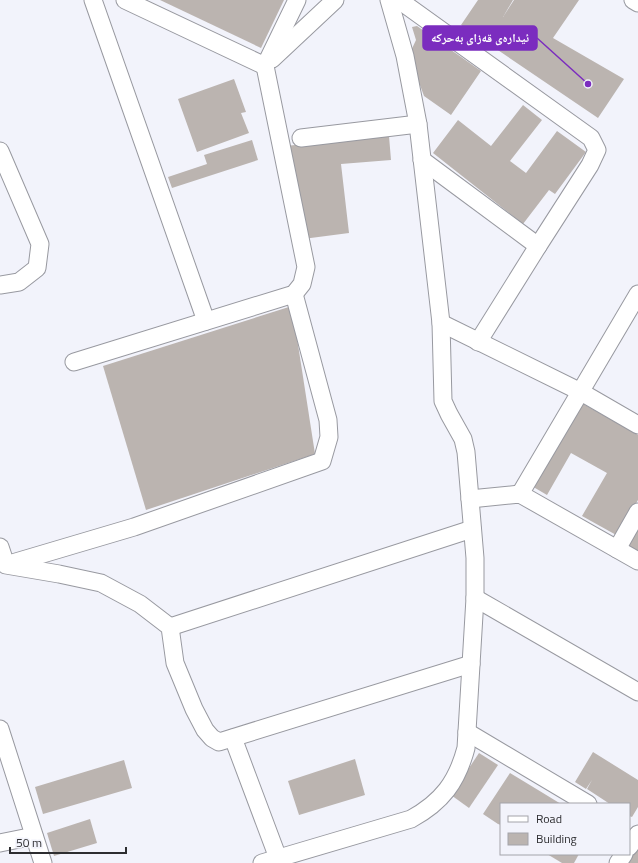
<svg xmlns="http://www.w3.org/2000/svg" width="638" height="863" font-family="'Titillium Web','Noto Naskh Arabic',sans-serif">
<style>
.building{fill:#bbb4b0}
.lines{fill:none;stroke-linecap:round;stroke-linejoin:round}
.minor-casing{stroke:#9899a0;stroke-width:19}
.minor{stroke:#fff;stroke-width:17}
.leader{fill:none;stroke:#7b2cbf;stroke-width:1.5}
.callout-dot{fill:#7b2cbf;stroke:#f2f3fb;stroke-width:1.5}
.callout{fill:#7b2cbf;stroke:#7b2cbf;stroke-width:1.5}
.callout-label{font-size:12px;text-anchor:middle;font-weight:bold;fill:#fff}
</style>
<rect width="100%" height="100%" fill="#f2f3fb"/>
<!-- building -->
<g class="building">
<path d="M160,0H284L261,48Z"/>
<path d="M478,0H513L503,17L514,0H579L553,38L624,79L598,118L461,25Z"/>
<path d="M417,26L481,71L451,115L424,96L409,55L416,40L412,27Z"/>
<path d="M234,79L246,112L241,113L249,133L197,152L178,99Z"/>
<path d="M523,105L542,120L510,161L526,173L557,131L586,152L555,194L549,190L523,224L433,153L458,120L491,146Z"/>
<path d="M389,136L391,160L341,164L349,233L303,239L285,146Z"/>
<path d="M252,140L258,160L172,188L168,177L207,164L204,155Z"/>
<path d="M292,306L315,454L146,510L103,366Z"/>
<path d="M578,401L638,435V500L618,536L582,516L607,473L571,453L547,495L530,485Z"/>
<path d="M638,527V554L626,546Z"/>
<path d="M593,752L638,780V807L632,817L629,816V804H610L587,789L592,780L586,789L575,782Z"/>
<path d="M479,753L498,765L469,808L451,795Z"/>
<path d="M355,759L365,795L299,815L288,781Z"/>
<path d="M124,760L132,788L43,814L35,787Z"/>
<path d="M510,773L543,793L561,804H501V825L498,824L483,814Z"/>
<path d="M90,819L97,843L54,856L47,833Z"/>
<path d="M636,848L638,850V863H627Z"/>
<path d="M547,854H579L574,863H562Z"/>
</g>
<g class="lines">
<defs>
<g id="minor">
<path d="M93,0L206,321"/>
<path d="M125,0L265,66"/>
<path d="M399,0L591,138L597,150L590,165L538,246L478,342"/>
<path d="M633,0L638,3"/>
<path d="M272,59L335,0"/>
<path d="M301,138L418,124"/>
<path d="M0,151L40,244L37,268L19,282L0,285"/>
<path d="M422,160L538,246"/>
<path d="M441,323L581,392L638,425"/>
<path d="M74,362L294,294L302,284L306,267L265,66L297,0"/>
<path d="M520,494L638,294"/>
<path d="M470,499L520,494L638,561"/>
<path d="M0,547L6,565L59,574L101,583L140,604L170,627L175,663L194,709L205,730L212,738L219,742L471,664"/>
<path d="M617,549L638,512"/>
<path d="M9,564L134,527L322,461L329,437L328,420L294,294"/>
<path d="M475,598L638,692"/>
<path d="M170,627L472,529"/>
<path d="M0,729L43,863"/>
<path d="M467,732L588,804"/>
<path d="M233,738L278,858"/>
<path d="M0,843L34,836"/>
<path d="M629,847L638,834"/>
<path d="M262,863L411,819C442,802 457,782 466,748L475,598V558L466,452L463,439L449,414L443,401L441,323L418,124L405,56L389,0"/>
<path d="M618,863L624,854"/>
</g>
</defs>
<!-- minor casing -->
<use href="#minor" class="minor-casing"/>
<!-- minor -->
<use href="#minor" class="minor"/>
</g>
<!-- callouts -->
<path class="leader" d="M588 84L537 38"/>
<circle class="callout-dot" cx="588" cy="84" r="4"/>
<rect class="callout" x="423" y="26" width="114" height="24" rx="4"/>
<g class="callout-label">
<text x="480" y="42">ئیدارەی قەزای بەحرکە</text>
</g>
<!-- legend -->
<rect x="500" y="803" width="130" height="52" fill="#f2f3fb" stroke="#a3a4aa"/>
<rect x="508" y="816" width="20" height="6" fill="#ffffff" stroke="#a3a4aa"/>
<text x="536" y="823" font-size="12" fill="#2d2d30">Road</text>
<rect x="508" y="833" width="20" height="12" fill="#bbb4b0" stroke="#a3a4aa"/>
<text x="536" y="843" font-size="12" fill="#2d2d30">Building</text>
<!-- scale -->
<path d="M10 847v6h116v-6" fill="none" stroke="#2d2d30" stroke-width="2"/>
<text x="16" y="847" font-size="12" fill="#2d2d30" stroke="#f2f3fb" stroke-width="3" paint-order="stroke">50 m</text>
</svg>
